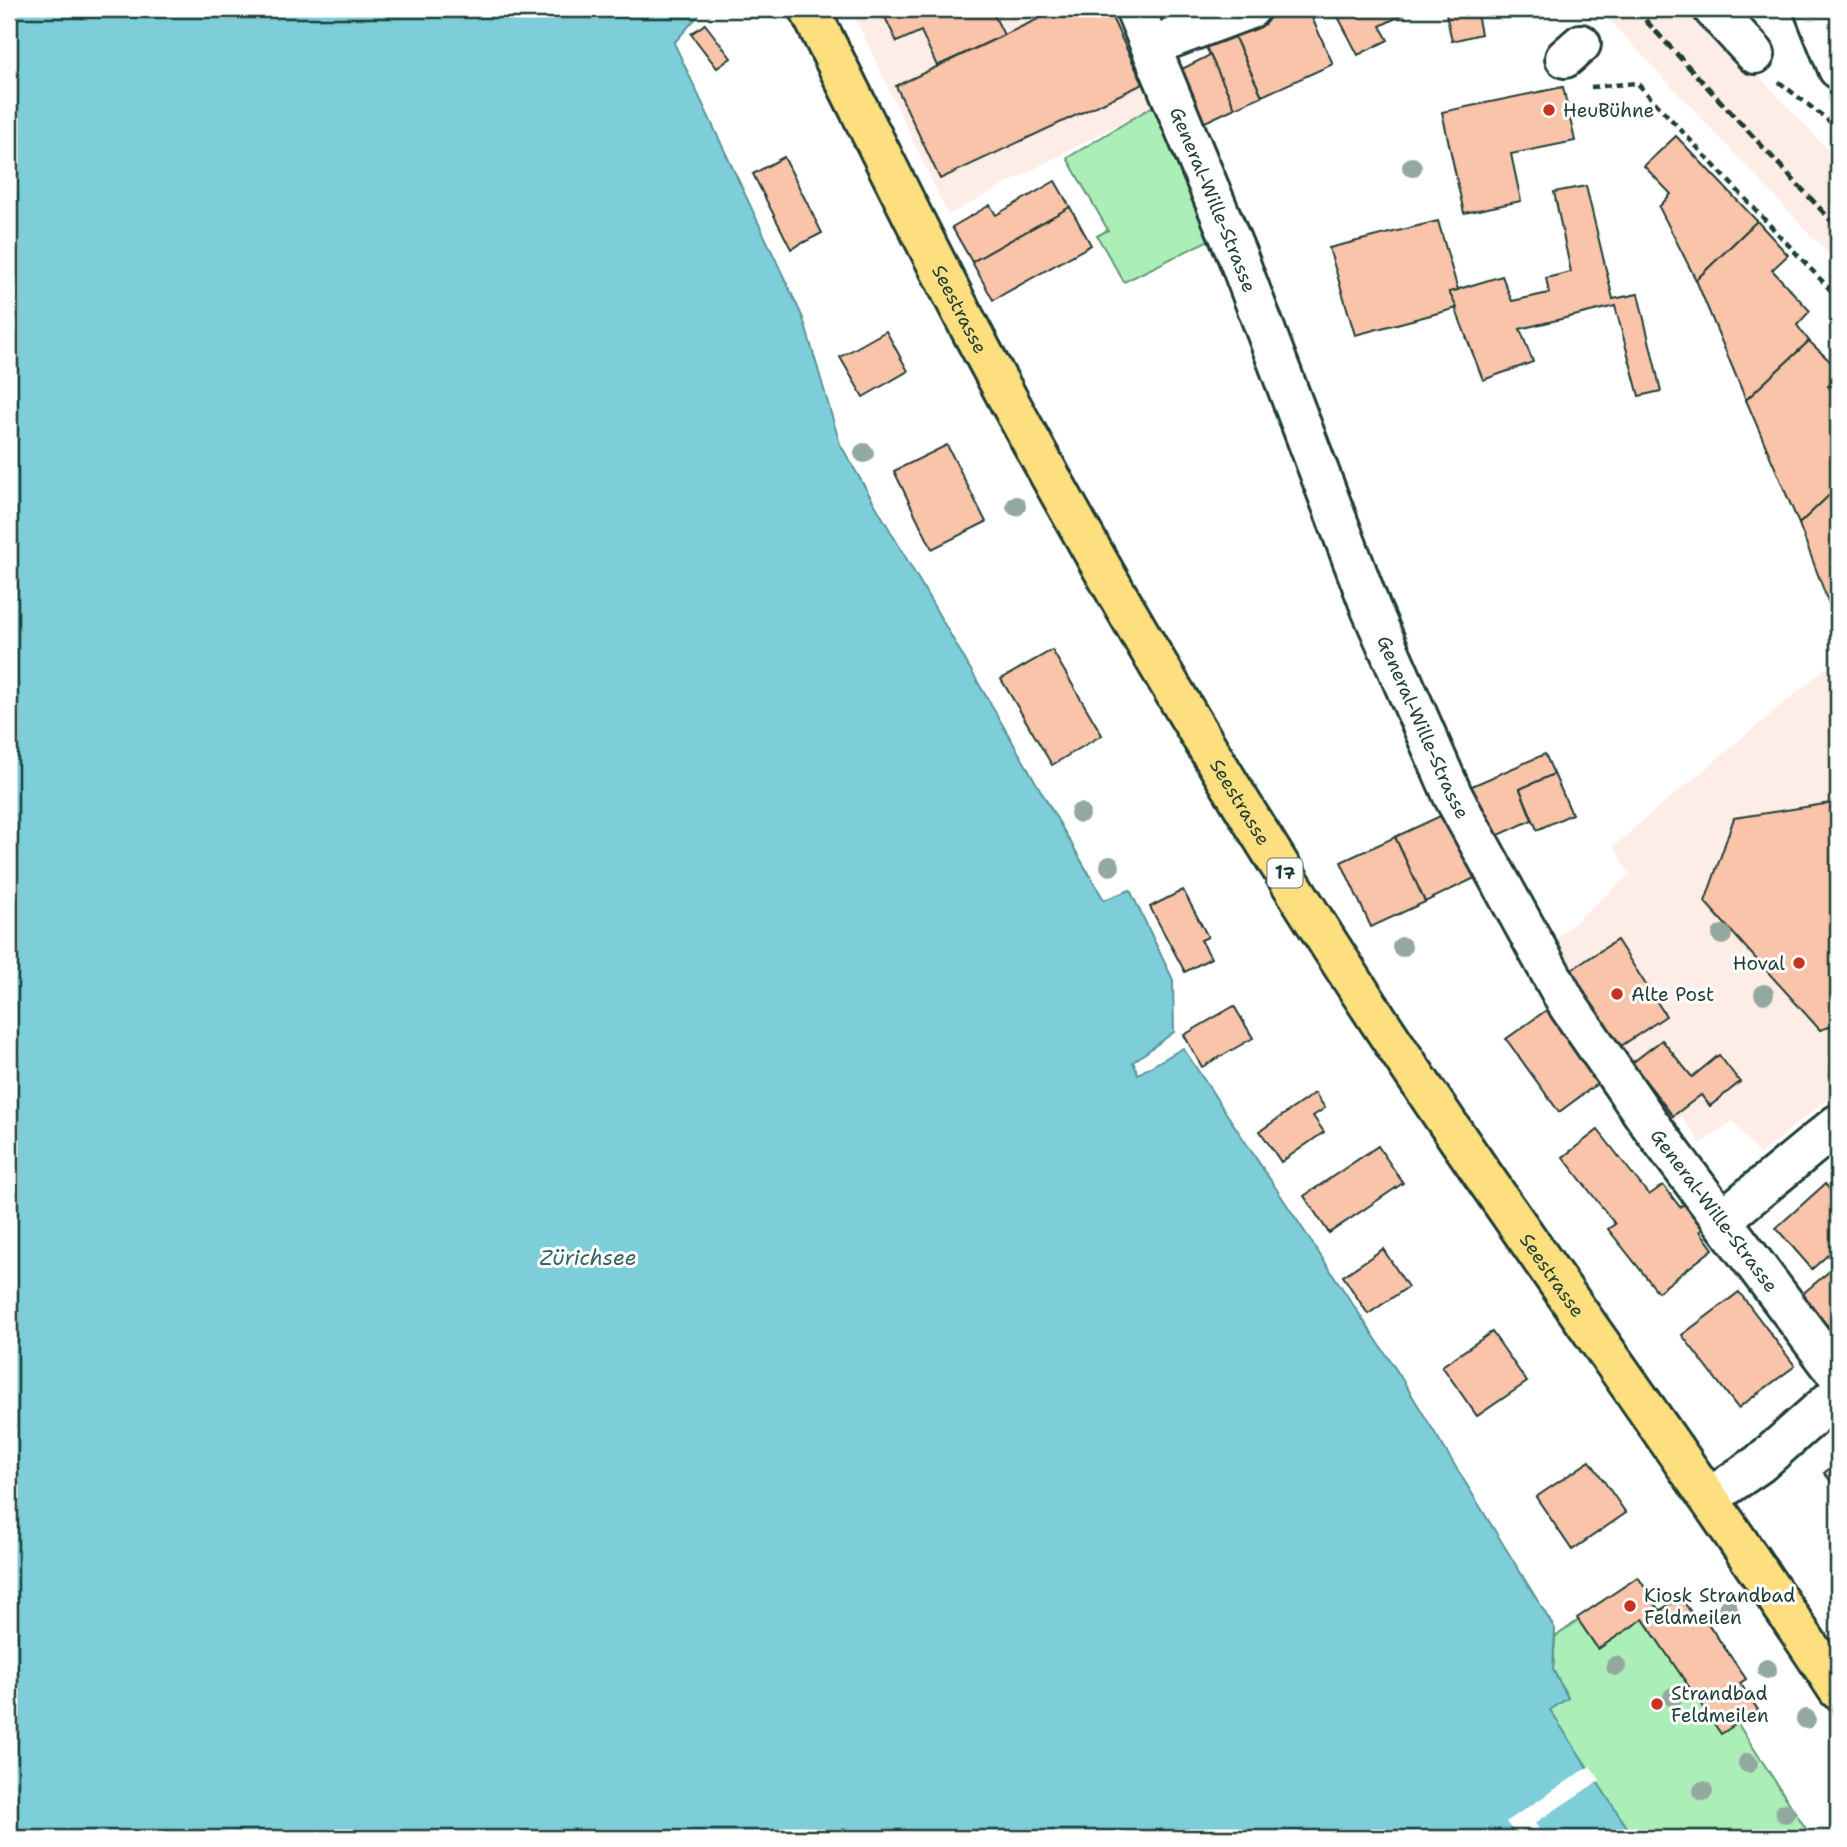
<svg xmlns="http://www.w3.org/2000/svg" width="1847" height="1847" font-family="'Shantell Sans',sans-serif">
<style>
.built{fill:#fdede6}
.green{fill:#abeeb8;stroke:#659676;stroke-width:2}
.water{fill:#7eceda;stroke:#589498;stroke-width:2}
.pier{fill:#fff}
.building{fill:#f9c4aa;stroke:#1f3d34;stroke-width:2}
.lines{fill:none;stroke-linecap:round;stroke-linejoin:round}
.minor-casing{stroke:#1f3d34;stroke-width:44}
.major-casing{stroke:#1f3d34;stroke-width:44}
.path{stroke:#1f3d34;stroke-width:4.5;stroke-dasharray:7 5;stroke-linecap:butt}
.minor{stroke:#fff;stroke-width:38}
.major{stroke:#fddf80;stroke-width:38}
.rail{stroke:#1f3d34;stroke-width:5;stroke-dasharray:10 5;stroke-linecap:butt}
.tree{fill:#93a89e}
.poi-dot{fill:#c8321e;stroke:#fff;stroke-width:2.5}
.labels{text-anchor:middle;stroke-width:6;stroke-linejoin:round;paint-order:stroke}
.shield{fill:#fff;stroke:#627771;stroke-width:2}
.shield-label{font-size:18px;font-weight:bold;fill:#1f3d34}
.poi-label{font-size:19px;fill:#1f3d34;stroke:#fff;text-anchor:start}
.street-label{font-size:19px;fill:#1f3d34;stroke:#fff}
.water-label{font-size:21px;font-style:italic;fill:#37615e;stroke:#fff}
</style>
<rect width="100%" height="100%" fill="#fff"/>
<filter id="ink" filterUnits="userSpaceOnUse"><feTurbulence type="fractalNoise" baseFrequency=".0143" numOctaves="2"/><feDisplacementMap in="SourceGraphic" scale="14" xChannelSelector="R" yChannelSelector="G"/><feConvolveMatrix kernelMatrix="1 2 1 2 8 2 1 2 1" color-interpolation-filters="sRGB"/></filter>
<g filter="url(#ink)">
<!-- built -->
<g class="built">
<path d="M851,9H1112L1160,102L948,215Z"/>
<path d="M1599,9H1697L1838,161V264Z"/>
<path d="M1838,658V1090L1759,1155L1733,1121L1701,1144L1682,1117L1672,1123L1625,1058L1552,942L1630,874L1613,846Z"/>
</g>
<!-- green -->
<g class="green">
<path d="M1160,102L1213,238L1124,282L1097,236L1108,230L1067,158Z"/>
<path d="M1638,1577L1660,1610L1680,1597L1695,1619L1702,1615L1746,1679L1740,1683L1758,1710L1738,1724L1812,1838H1634L1549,1710L1568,1698L1553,1670L1555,1637Z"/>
</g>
<!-- water -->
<path class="water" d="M9,9H704L674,43L803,318L840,444L1104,900L1130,890L1173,980L1174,1032L1133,1062L1138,1074L1183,1048L1397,1371L1555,1629L1553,1670L1568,1698L1550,1710L1634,1838H9Z"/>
<!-- pier -->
<path class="pier" d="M1590,1766L1600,1780L1535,1823L1545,1838H1537L1529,1827L1517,1836L1506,1822Z"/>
<!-- building -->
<g class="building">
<path d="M881,9H991L1004,35L937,66L921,31L897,42Z"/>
<path d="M1059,9H1108L1143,84L940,179L896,86Z"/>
<path d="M1291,9H1308L1333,64L1262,96L1233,34Z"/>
<path d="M1334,9H1414L1380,26L1388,40L1358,55Z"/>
<path d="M1445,9H1476L1481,34L1452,41Z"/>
<path d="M705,24L731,58L717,68L691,34Z"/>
<path d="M1233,34L1262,96L1235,108L1205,45Z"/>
<path d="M1210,55L1235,108L1201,124L1176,72Z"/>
<path d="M1563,87L1575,141L1511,154L1521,201L1464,213L1442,112Z"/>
<path d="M1676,136L1757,221L1696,280L1659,207L1671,194L1644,166Z"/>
<path d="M784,157L822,233L791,249L753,174Z"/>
<path d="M1055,181L1070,207L972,262L952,227L990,205L996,215Z"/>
<path d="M1586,186L1613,299L1638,294L1661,391L1639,396L1615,306L1520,329L1533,362L1483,380L1449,292L1502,276L1512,301L1549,293L1546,278L1571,272L1554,192Z"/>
<path d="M1070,207L1091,245L993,300L972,262Z"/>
<path d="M1438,221L1458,290L1449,292L1457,308L1355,335L1329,248Z"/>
<path d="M1757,221L1788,255L1772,270L1810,311L1797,325L1809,341L1746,400L1696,280Z"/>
<path d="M886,331L908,371L863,397L840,357Z"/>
<path d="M1809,341L1838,369V377L1828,386L1838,398V487L1799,524L1746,400Z"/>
<path d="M947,445L986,522L932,549L894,471Z"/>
<path d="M1838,487V628L1799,524Z"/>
<path d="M1052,650L1102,735L1052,765L1001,679Z"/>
<path d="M1545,754L1554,774L1520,789L1532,820L1488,840L1465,789Z"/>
<path d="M1554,774L1572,814L1537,830L1520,789Z"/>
<path d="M1838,802V1024L1820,1030L1705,902L1734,818Z"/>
<path d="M1451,811L1481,875L1425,902L1395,837Z"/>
<path d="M1395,837L1425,902L1371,927L1341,862Z"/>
<path d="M1183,890L1208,937L1201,940L1211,958L1185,972L1150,907Z"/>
<path d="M1617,940L1666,1016L1618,1048L1568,972Z"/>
<path d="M1234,1006L1253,1038L1202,1067L1184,1035Z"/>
<path d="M1548,1009L1601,1081L1559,1112L1506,1039Z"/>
<path d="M1662,1040L1692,1077L1719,1055L1740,1082L1710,1106L1701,1095L1673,1116L1632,1063Z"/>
<path d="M1315,1093L1325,1108L1313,1116L1324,1132L1281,1162L1260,1131Z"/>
<path d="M1598,1130L1649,1195L1663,1185L1680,1207L1691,1198L1710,1223L1700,1231L1713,1249L1658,1292L1608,1229L1615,1224L1563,1157Z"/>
<path d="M1378,1146L1403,1183L1329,1233L1304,1196Z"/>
<path d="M1825,1184L1838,1199V1246L1812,1269L1776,1228Z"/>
<path d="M1383,1249L1408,1287L1368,1314L1343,1276Z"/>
<path d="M1831,1270L1838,1278V1338L1801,1295Z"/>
<path d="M1739,1292L1795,1366L1738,1408L1682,1335Z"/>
<path d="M1492,1332L1527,1382L1477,1416L1442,1366Z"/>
<path d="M1590,1461L1626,1513L1572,1550L1536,1497Z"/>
<path d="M1838,1461V1489L1824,1473Z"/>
<path d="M1638,1577L1660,1611L1680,1597L1696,1619L1702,1615L1746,1679L1740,1683L1758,1710L1721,1734L1643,1619L1598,1649L1577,1618Z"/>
</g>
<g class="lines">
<defs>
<g id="minor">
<path id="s1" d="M1135,9L1237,255L1371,609L1453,796L1569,1007L1652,1127L1838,1375"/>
<path d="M1713,9L1755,54"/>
<path d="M1814,9L1838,69"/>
<path d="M1151,46L1250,9"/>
<path d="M1565,58L1581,44"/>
<path d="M1723,1219L1838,1124"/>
<path d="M1709,1498L1759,1464L1838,1394"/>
</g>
<g id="major">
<path id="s2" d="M809,9C864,118 917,228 974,336C1083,541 1205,749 1329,944C1491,1198 1673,1438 1838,1690"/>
</g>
</defs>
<!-- minor casing -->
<use href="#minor" class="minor-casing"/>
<!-- major casing -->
<use href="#major" class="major-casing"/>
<!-- path -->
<g class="path">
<path d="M1779,82L1838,128"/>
<path d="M1591,87L1637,83L1838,298"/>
<path d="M1835,1026L1838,1041"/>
</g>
<!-- minor -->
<use href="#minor" class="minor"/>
<!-- major -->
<use href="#major" class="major"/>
<!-- rail -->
<path class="rail" d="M1635,9L1838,228"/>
</g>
<!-- trees -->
<g class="tree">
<circle cx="1412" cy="167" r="10"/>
<circle cx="864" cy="453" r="10"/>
<circle cx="1016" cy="506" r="10"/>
<circle cx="1080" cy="813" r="10"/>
<circle cx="1110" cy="866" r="10"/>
<circle cx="1722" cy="935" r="10"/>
<circle cx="1402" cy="947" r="10"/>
<circle cx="1764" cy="994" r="10"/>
<circle cx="1728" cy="1608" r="10"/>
<circle cx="1616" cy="1666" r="10"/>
<circle cx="1767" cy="1669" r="10"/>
<circle cx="1673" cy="1697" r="10"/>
<circle cx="1806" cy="1719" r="10"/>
<circle cx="1748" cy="1763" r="10"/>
<circle cx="1703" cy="1791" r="10"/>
<circle cx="1785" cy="1813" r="10"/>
</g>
</g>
<!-- markers -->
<g class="poi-dot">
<circle cx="1549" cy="110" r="7"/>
<circle cx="1799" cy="963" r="7"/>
<circle cx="1617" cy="994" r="7"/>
<circle cx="1630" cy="1606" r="7"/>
<circle cx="1657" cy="1704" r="7"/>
</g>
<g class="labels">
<!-- shield labels -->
<rect class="shield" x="1267.5" y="858.5" width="35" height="29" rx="5"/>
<g class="shield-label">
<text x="1285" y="879">17</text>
</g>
<!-- poi labels -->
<g class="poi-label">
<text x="1563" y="117">HeuBühne</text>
<text x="1785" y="970" text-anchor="end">Hoval</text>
<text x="1631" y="1001">Alte Post</text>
<text x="1644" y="1602">Kiosk Strandbad<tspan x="1644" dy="22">Feldmeilen</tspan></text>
<text x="1671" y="1700">Strandbad<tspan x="1671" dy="22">Feldmeilen</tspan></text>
</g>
<!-- street labels -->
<g class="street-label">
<text dy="7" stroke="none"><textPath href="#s1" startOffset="206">General-Wille-Strasse</textPath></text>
<text dy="7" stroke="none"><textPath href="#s2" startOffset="336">Seestrasse</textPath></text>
<text dy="7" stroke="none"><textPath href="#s1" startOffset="774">General-Wille-Strasse</textPath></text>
<text dy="7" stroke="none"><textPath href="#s2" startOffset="903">Seestrasse</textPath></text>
<text dy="7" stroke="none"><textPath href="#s1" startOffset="1340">General-Wille-Strasse</textPath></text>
<text dy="7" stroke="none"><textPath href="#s2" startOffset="1470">Seestrasse</textPath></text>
</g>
<!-- water labels -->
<g class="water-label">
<text x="588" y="1265">Zürichsee</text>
</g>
</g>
<!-- margin -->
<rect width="1847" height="1847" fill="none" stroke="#fff" stroke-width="35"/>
<rect x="18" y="18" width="1812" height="1812" fill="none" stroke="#1f3d34" stroke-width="2.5" filter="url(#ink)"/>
</svg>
